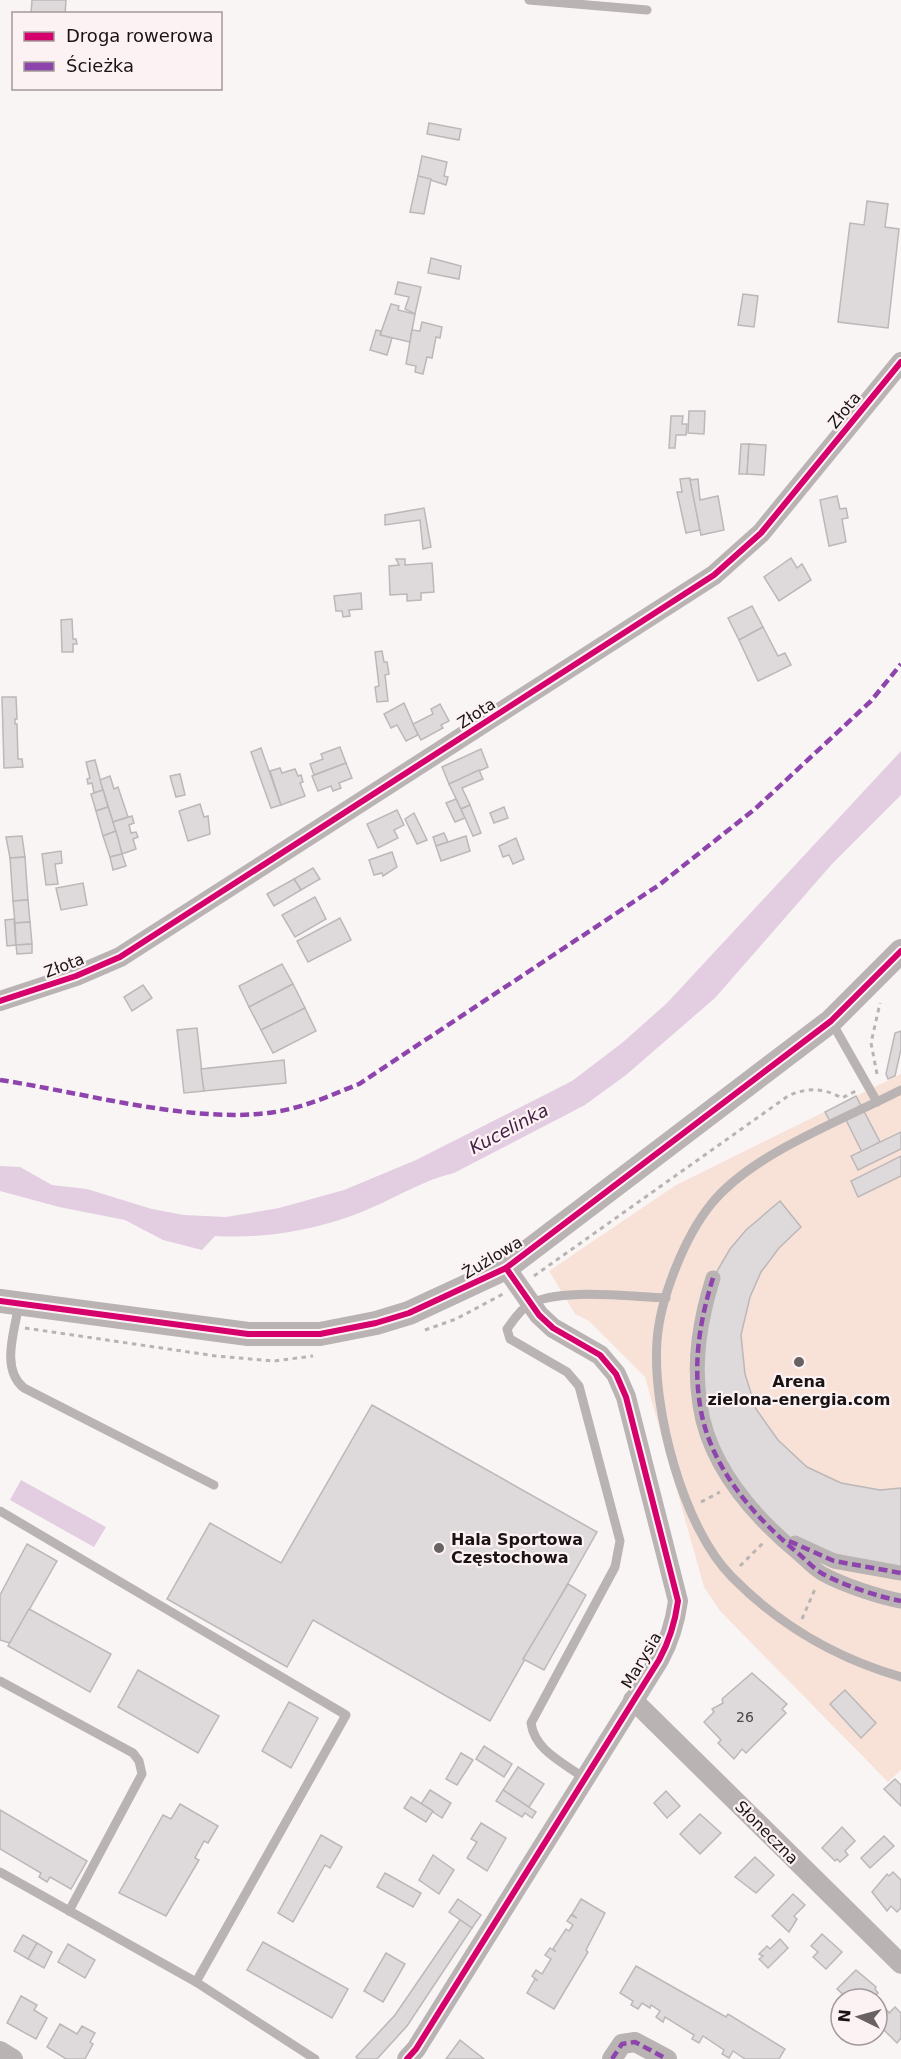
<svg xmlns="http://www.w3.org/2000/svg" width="901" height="2059" font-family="'DejaVu Sans',sans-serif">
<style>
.green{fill:#f8e2d7}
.water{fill:#e2cde1}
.building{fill:#ded9db;stroke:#bcb7b8;stroke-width:1.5}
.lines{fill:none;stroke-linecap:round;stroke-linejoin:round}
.path{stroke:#b9b4b3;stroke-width:3;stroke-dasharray:4.5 4.5;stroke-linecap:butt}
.service{stroke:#b9b3b3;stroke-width:9}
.pedestrian{stroke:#b9b3b3;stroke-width:15}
.minor{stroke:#b9b3b3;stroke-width:20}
.tertiary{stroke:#b9b3b3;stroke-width:24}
.quiet{stroke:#8e44ad;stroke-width:4.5;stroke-dasharray:9 4.5;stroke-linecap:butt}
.cycleway-casing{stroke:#fdf2f3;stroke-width:10}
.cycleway{stroke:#d6006c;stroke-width:6}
.poi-dot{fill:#686263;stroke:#fdf2f3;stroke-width:2}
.labels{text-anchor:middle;stroke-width:4.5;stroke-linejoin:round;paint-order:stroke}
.number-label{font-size:14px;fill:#4a4446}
.street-label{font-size:16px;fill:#191314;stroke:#fdf2f3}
.poi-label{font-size:16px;font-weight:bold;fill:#191314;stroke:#fdf2f3}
.water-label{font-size:18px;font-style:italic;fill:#432046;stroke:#fdf2f3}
</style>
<rect width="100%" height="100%" fill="#faf5f5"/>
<!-- green -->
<path class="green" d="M901,1074V1770L888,1782L720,1611L704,1587L645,1377L589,1321L575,1314L549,1271L676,1185Z"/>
<!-- water -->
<g class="water">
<path d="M901,751V795L832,864L715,998L626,1075L585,1105L454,1173C424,1180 401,1195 373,1207C325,1229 268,1239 215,1236L202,1250L163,1240L125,1220L59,1207L0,1191V1166L20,1167L52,1185L87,1189L152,1209L184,1215L226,1217L279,1208L344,1190L416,1160L572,1081L622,1043L667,1003Z"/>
<path d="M21,1480L106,1527L94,1547L10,1500Z"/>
</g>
<!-- building -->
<g class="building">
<path d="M32,0H66L65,14H31Z"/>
<path d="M429,123L461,129L459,140L427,134Z"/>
<path d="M422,156L447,162L444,176L448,177L446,185L418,176Z"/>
<path d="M418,176L431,179L424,214L410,212Z"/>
<path d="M867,201L888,204L885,227L899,229L888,328L838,322L850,223L864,225Z"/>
<path d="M431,258L461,266L459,279L428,273Z"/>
<path d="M398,282L421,287L415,314L405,309L409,297L395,294Z"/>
<path d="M743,294L758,296L754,327L738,325Z"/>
<path d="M391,304L399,306L398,310L415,314L410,342L380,335Z"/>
<path d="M422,322L442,327L440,338L436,337L432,358L427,357L423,374L415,372L416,366L406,364L412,330L420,331Z"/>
<path d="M376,330L381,331L380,335L392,338L387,355L370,350Z"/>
<path d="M689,411H705L704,434L688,433Z"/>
<path d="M671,416H683L682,424H687L686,435H676L675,448H669Z"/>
<path d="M741,444H749L747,474H739Z"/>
<path d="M749,444L766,445L764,475L747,474Z"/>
<path d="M690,478L700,530L686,533L677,492H682L680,479Z"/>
<path d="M698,479L700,500L718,496L724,530L701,535L690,480Z"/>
<path d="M837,496L840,509L846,508L848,518L842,519L846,542L829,546L820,500Z"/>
<path d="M424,508L431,547L423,549L420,520L385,525V515Z"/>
<path d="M791,558L797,568L802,564L811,580L779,601L764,577Z"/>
<path d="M396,559H405V565L432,563L434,592L421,593V600L407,601V594L390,595L389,566L399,565Z"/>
<path d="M361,593L362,609L349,610L350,616L343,617L342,611H336L334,596Z"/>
<path d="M752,606L763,627L739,640L728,618Z"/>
<path d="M72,619L73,639H76L77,644H73V652H62L61,620Z"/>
<path d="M763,627L778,656L785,653L791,665L758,681L739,640Z"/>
<path d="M382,651L384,662H387L389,674L385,675L388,701L377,702L375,687L379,686L375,652Z"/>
<path d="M2,697H16L17,719H15V724H17L18,759H22L23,767L4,768Z"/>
<path d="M404,703L418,735L406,741L397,725L391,728L384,714Z"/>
<path d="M440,704L449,721L441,725L443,728L421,740L413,724L433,714L431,709Z"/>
<path d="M340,747L346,763L314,775L310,764L323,759L321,754Z"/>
<path d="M261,748L281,805L271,808L251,752Z"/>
<path d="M481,749L488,767L449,784L442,767Z"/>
<path d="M95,760L103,790L94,793L92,783L88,784L87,779L90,778L86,762Z"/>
<path d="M346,763L352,778L339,783L341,788L333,791L331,786L318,791L312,776Z"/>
<path d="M280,768L282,773L295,769L298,776L301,775L303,782L300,783L305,796L281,805L270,771Z"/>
<path d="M479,770L483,779L462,788L470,805L461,809L449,784Z"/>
<path d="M180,774L185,795L176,797L170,776Z"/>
<path d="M110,776L114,789L118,787L128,817L113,822L100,780Z"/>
<path d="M103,790L108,807L96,811L91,794Z"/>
<path d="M456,799L465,818L455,822L446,803Z"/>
<path d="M200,804L204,817L208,816L210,834L188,841L179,811Z"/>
<path d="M470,805L481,833L473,836L461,809Z"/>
<path d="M108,807L116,831L103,836L96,811Z"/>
<path d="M504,807L508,818L494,823L490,813Z"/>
<path d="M397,810L404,825L394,830L398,838L378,848L367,824Z"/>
<path d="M414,813L427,840L417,844L405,819Z"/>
<path d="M132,816L134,823L129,825L131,833L136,832L138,837L133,839L136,849L122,854L113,822Z"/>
<path d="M116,831L122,854L110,857L103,836Z"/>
<path d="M444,833L448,842L436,846L433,837Z"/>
<path d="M22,836L25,857L10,858L6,837Z"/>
<path d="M466,836L470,851L441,861L436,846Z"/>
<path d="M516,838L524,859L513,864L509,855L503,857L499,846Z"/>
<path d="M61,851L62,863L55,864L58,884L46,885L42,854Z"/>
<path d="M392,852L397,867L383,876L382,873L374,875L369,860Z"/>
<path d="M122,854L126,866L113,870L110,857Z"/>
<path d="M25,857L28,900L13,901L10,858Z"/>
<path d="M313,868L320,879L301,890L294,879Z"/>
<path d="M294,879L301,890L274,906L267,894Z"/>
<path d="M83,883L87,905L61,910L56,888Z"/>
<path d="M315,897L326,919L295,937L282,915Z"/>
<path d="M28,900L30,922L15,923L13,901Z"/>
<path d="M340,918L351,940L308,962L297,941Z"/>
<path d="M14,919L16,945L7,946L5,920Z"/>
<path d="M30,922L32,944L16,945L15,923Z"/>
<path d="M32,944V953L17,954L16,945Z"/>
<path d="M282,964L293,984L249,1007L239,986Z"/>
<path d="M293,984L305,1008L261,1030L249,1007Z"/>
<path d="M143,985L152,998L132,1011L124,997Z"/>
<path d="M305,1008L316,1031L273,1053L261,1030Z"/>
<path d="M197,1028L204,1091L184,1093L177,1030Z"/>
<path d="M901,1031V1049L895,1076L888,1079L886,1074L895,1033Z"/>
<path d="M284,1060L286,1083L204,1091L201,1069Z"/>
<path d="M856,1096L880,1142L862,1152L845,1118L832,1125L825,1112Z"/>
<path d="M901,1132V1149L858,1170L851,1156Z"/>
<path d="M901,1156V1176L858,1197L851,1181Z"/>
<path d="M780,1201L801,1227L779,1248L761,1272L750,1297L741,1335L745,1374L756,1409L778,1440L807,1467L841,1483L880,1490L901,1488V1573L888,1572L773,1533L718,1460L698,1380L713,1278L730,1249L746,1230Z"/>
<path d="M372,1405L597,1532L490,1721L313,1620L287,1667L167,1599L210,1523L281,1563Z"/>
<path d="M27,1544L57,1561L10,1643L0,1640V1595Z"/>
<path d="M568,1584L586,1595L544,1670L523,1659Z"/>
<path d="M29,1609L111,1654L90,1692L8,1646Z"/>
<path d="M138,1670L219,1716L198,1753L118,1707Z"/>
<path d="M752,1673L787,1704L782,1709L786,1713L746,1753L742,1749L734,1759L718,1743L721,1740L704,1722L714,1712L712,1709L723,1703L722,1699Z"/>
<path d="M845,1690L876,1723L861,1738L830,1704Z"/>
<path d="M289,1702L318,1718L291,1768L262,1751Z"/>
<path d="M484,1746L512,1764L504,1777L476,1759Z"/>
<path d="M461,1753L473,1760L457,1785L446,1779Z"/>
<path d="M518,1767L544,1784L529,1807L503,1790Z"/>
<path d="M895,1779L901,1785V1806L884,1789Z"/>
<path d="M430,1790L451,1803L442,1818L421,1804Z"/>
<path d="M503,1790L536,1812L532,1818L525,1813L522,1817L496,1801Z"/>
<path d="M666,1791L680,1806L667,1818L654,1803Z"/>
<path d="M411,1797L433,1811L426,1822L404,1808Z"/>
<path d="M180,1804L218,1826L208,1843L204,1841L195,1858L199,1860L166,1916L119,1893L163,1815L171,1819Z"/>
<path d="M0,1810L87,1861L71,1889L50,1877L47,1882L39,1877L41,1873L0,1849Z"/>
<path d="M700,1814L721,1833L700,1854L680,1834Z"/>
<path d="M481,1823L506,1838L487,1871L467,1858L477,1842L471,1839Z"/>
<path d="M842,1827L855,1841L845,1851L848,1855L840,1862L837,1859L835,1861L822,1848Z"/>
<path d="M321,1835L342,1847L330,1868L325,1865L293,1922L278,1913Z"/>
<path d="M884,1836L894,1846L870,1868L861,1858Z"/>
<path d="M433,1855L454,1870L439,1894L419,1880Z"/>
<path d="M755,1857L774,1875L756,1893L735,1877Z"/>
<path d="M893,1872L901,1880V1908L897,1912L891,1906L887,1911L872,1892L887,1874L889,1876Z"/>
<path d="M385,1873L421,1893L413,1907L377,1887Z"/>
<path d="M793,1894L805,1905L794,1916L797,1919L789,1932L772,1916Z"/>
<path d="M458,1899L481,1915L472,1928L449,1912Z"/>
<path d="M581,1899L605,1913L586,1950L588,1952L554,2009L527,1993L535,1979L538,1981L532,1976L536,1970L542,1974L551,1959L545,1955L550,1948L556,1952L553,1949L566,1929L569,1931L573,1925L567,1921L571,1915L577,1918L572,1914Z"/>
<path d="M460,1920L472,1928L407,2026L377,2059H358L356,2057L395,2015Z"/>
<path d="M822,1934L842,1952L826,1969L813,1957L818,1952L811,1946Z"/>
<path d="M23,1935L37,1943L28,1959L14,1951Z"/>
<path d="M780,1939L788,1948L768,1968L759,1959L763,1956L759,1954L767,1946L770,1949Z"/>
<path d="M263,1942L348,1989L332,2018L247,1970Z"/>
<path d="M37,1943L52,1952L44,1968L28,1959Z"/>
<path d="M68,1944L95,1960L85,1978L58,1962Z"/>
<path d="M386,1953L405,1964L383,2002L364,1991Z"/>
<path d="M636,1966L726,2017L728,2014L785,2049L779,2059H745L733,2051L729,2058L722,2054L724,2050L703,2036L699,2043L692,2039L694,2035L665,2017L663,2022L656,2017L660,2011L651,2005L650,2008L642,2003L638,2009L631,2005L633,2001L620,1993Z"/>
<path d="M856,1970L876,1987L875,1989L878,1993L872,1999H848L837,1989Z"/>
<path d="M21,1996L37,2005L34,2010L47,2018L36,2039L7,2023Z"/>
<path d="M895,2007L901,2013V2038L897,2043L877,2023V2018L886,2009L889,2013Z"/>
<path d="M60,2024L77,2034L82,2026L95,2033L90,2042L93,2044L85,2059H66L47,2047Z"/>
<path d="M460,2040L484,2059H446Z"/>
</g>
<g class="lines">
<!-- path -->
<g class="path">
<path d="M877,1074L871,1043L880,1003"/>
<path d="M534,1276L788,1096C807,1087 824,1088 842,1098L856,1091"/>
<path d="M25,1328L216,1356L274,1361L313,1356"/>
<path d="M425,1330L456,1319L503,1294"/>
<path d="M701,1502L720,1492"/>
<path d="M740,1566L763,1543"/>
<path d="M802,1619L815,1589"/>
</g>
<!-- service -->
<g class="service">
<path d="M529,0L647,10"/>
<path d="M831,1021L877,1102"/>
<path d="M901,1090C843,1120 753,1153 712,1203C685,1236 660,1298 657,1341C652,1409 683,1528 732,1577C780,1626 836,1658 901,1677"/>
<path d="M19,1304C15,1330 0,1369 24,1388L214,1485"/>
<path d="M0,1511L346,1715L196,1982"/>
<path d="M0,1681L133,1753L139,1761L142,1774L69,1911"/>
<path d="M584,1778C563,1762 535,1751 531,1723L615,1567L620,1541L579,1386L567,1372L510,1339L507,1329C513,1321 519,1311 528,1305C558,1287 631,1297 666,1298"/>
<path d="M0,1872L196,1982L315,2059"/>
</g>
<!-- pedestrian -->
<g class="pedestrian">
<path d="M713,1278C700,1320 693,1361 700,1405C709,1466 753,1516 799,1554C806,1560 814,1569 823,1574C843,1585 879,1597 901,1601"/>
<path d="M795,1543L834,1561L901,1573"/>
</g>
<!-- minor -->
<g class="minor">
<path d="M0,1001L76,976L120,957L714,575L761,533L901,362"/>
<path d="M633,1700L901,1964"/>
<path d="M0,2051L13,2059"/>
<path d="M407,2059L416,2049L659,1660C670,1640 675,1623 678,1601L626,1397L616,1374L600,1355L553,1328L539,1315L506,1268"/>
<path d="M612,2059L622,2044L635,2042L667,2059"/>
</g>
<!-- tertiary -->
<path class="tertiary" d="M0,1301L248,1334H320L376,1323L409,1313L506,1268L831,1021L901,951"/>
<!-- quiet -->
<g class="quiet">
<path d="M0,1080C80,1092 189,1123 268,1113C301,1109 329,1096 359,1084L659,885L755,809L871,701L901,664"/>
<path d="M713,1278C700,1320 693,1361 700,1405C709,1466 753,1516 799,1554C806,1560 814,1569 823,1574C843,1585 879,1597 901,1601"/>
<path d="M789,1541L834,1561L901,1573"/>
<path d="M612,2059L622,2044L635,2042L667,2059"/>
</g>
<defs>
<g id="cycleway">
<path d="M0,1001L76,976L120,957L714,575L761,533L901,362"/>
<path d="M0,1301L248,1334H320L376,1323L409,1313L506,1268L831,1021L901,951"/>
<path d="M407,2059L416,2049L659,1660C670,1640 675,1623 678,1601L626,1397L616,1374L600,1355L553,1328L539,1315L506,1268"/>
</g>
</defs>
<!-- cycleway casing -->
<use href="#cycleway" class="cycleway-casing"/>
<!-- cycleway -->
<use href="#cycleway" class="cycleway"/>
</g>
<!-- markers -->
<g class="poi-dot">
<circle cx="799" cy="1362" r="6"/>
<circle cx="439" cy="1548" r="6"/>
</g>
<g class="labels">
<!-- number labels -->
<g class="number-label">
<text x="745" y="1722">26</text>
</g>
<!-- street labels -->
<g class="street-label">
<text transform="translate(844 410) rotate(-51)" y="6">Złota</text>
<text transform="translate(476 713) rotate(-33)" y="6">Złota</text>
<text transform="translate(64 965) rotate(-21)" y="6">Złota</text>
<text transform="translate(492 1257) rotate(-31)" y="6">Żużlowa</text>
<text transform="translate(641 1660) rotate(-59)" y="6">Marysia</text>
<text transform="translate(767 1832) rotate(45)" y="6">Słoneczna</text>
</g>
<!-- poi labels -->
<g class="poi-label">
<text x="799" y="1387">Arena<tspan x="799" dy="18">zielona-energia.com</tspan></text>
<text x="451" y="1545" text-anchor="start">Hala Sportowa<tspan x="451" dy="18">Częstochowa</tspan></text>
</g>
<!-- water labels -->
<g class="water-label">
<text transform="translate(509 1129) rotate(-28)" y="6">Kucelinka</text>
</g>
</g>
<!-- legend -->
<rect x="12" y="12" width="210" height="78" fill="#fdf2f3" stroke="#a2999a" stroke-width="1.5"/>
<rect x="24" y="32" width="30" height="9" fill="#d6006c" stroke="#a2999a" stroke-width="1.5"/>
<text x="66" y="42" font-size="18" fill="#191314">Droga rowerowa</text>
<rect x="24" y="62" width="30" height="9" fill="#8e44ad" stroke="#a2999a" stroke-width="1.5"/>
<text x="66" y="72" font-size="18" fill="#191314">Ścieżka</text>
<!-- north arrow -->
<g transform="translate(859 2017) rotate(275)"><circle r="28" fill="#fdf2f3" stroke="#a2999a" stroke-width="1.5"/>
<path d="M0-4.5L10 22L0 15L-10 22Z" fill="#686263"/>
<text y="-9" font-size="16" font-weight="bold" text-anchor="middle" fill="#191314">N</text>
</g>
</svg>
